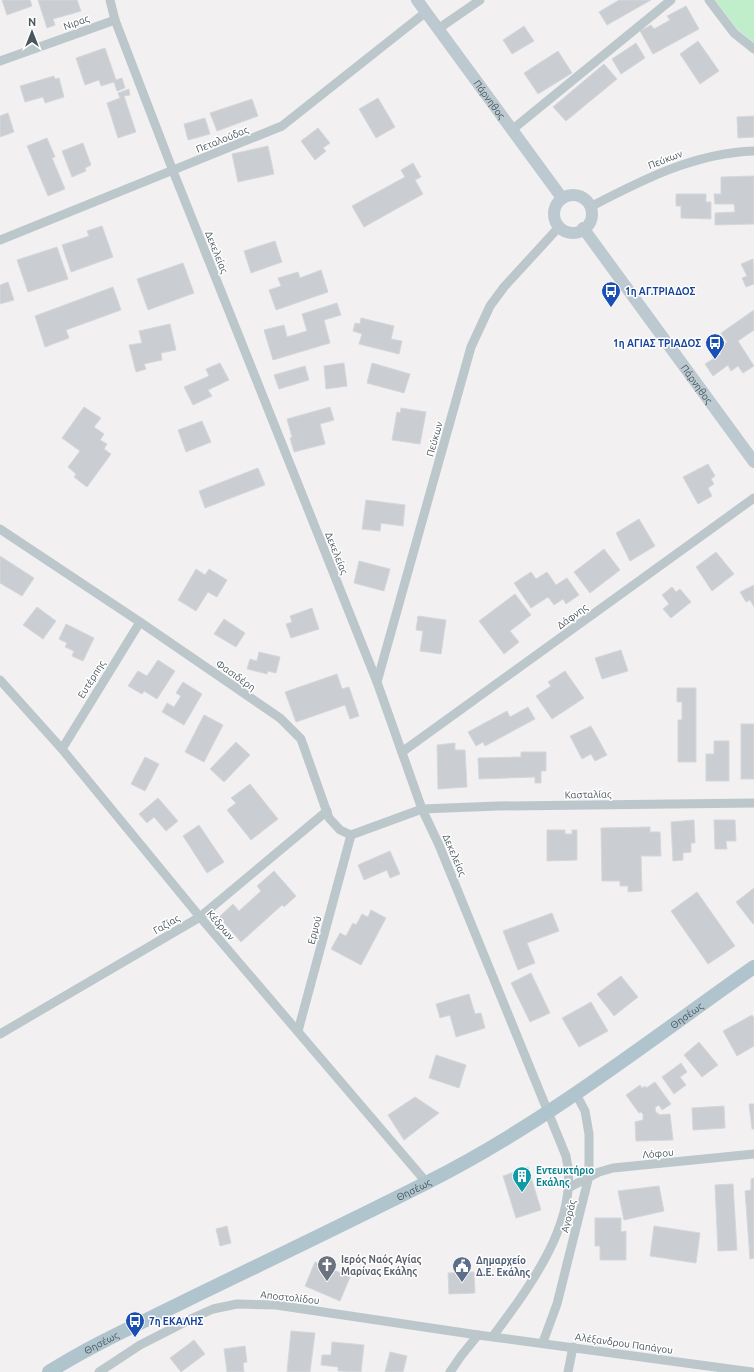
<svg xmlns="http://www.w3.org/2000/svg" width="754" height="1372" font-family="Ubuntu,sans-serif">
<style>
.green{fill:#c0eecb}
.building{fill:#caced2;stroke:#d4d7db}
.lines{fill:none;stroke-linecap:round;stroke-linejoin:round}
.street{stroke:#bcc7cc;stroke-width:9}
.secondary{stroke:#bcc9d1;stroke-width:12}
.primary{stroke:#b0c4ce;stroke-width:14}
.labels{text-anchor:middle;stroke-width:3;stroke-linejoin:round;paint-order:stroke}
.street-label{font-size:10px;fill:#48565d;stroke:#fff}
.transit-label{font-size:10px;font-weight:bold;fill:#164399;stroke:#fff;text-anchor:start}
.culture-label{font-size:10px;font-weight:bold;fill:#0d838f;stroke:#fff;text-anchor:start}
.worship-label{font-size:10px;font-weight:bold;fill:#5b616d;stroke:#fff;text-anchor:start}
.service-label{font-size:10px;font-weight:bold;fill:#4e5e75;stroke:#fff;text-anchor:start}
</style>
<rect width="100%" height="100%" fill="#f2f0f0"/>
<!-- green -->
<path class="green" d="M715,0H754V43L737,29Z"/>
<!-- building -->
<g class="building">
<path d="M2,0H30L32,6L7,15Z"/>
<path d="M38,0H77L81,11L53,19L55,25L47,28Z"/>
<path d="M619,0H651L607,25L599,12Z"/>
<path d="M686,6L699,29L653,54L640,31L651,25L654,29L670,20L667,16Z"/>
<path d="M524,26L534,41L512,54L503,40Z"/>
<path d="M698,41L719,71L700,84L680,54Z"/>
<path d="M636,43L645,58L621,74L612,59Z"/>
<path d="M105,48L116,80L122,78L125,88L117,91L114,82L101,86L99,80L85,85L76,58Z"/>
<path d="M558,51L572,73L538,94L524,73Z"/>
<path d="M604,64L617,79L566,121L553,107Z"/>
<path d="M54,76L55,79L59,78L64,97L45,103L43,97L25,102L20,86Z"/>
<path d="M129,89L130,95L124,96L136,132L118,138L107,103L120,98L118,93Z"/>
<path d="M378,98L395,127L376,138L359,109Z"/>
<path d="M252,99L258,116L217,131L210,113Z"/>
<path d="M8,113L14,132L0,137V116Z"/>
<path d="M754,116V137L738,138L737,117Z"/>
<path d="M205,118L210,134L188,140L184,124Z"/>
<path d="M318,128L330,143L323,148L326,151L315,160L301,141Z"/>
<path d="M47,138L55,157L52,158L65,189L48,196L27,146Z"/>
<path d="M83,143L91,165L85,168L86,171L72,177L62,151Z"/>
<path d="M268,146L274,174L238,182L232,154Z"/>
<path d="M413,163L421,177L415,180L423,194L364,227L352,206L405,177L401,170Z"/>
<path d="M754,176V224L715,225V213L735,212L734,204H715L714,194H721V177Z"/>
<path d="M676,194H706V202H711V219L681,218V206H676Z"/>
<path d="M102,226L113,257L71,272L62,245L89,236L87,231Z"/>
<path d="M275,241L282,262L251,273L244,251Z"/>
<path d="M57,247L68,279L28,292L17,260Z"/>
<path d="M753,259L754,284L746,287L742,278L747,276L741,264Z"/>
<path d="M183,263L194,293L148,310L137,279Z"/>
<path d="M321,270L328,292L276,310L269,290L281,286L278,278L298,272L300,278Z"/>
<path d="M8,282L14,300L0,304V285Z"/>
<path d="M113,287L121,310L66,330L69,338L45,347L35,316Z"/>
<path d="M337,303L341,315L324,320L330,343L273,360L264,330L284,325L287,337L307,331L302,314Z"/>
<path d="M754,310V330L738,341L754,366L743,373L738,366L731,371L728,365L713,376L705,364L721,354L717,349L727,342L721,333Z"/>
<path d="M361,318L394,326L391,339L402,341L399,354L359,344L362,334L353,331L355,323L360,324Z"/>
<path d="M170,324L176,350L161,353L162,360L144,364L146,369L136,372L129,345L142,343L139,331Z"/>
<path d="M220,363L229,380L208,390L212,396L193,405L184,387L209,376L206,369Z"/>
<path d="M344,363L347,386L326,389L324,366Z"/>
<path d="M372,363L410,374L404,393L367,383Z"/>
<path d="M305,366L309,380L279,389L274,375Z"/>
<path d="M84,407L101,418L94,427L104,434L100,440L107,444L104,449L111,454L87,487L74,477L76,474L68,467L80,451L62,438Z"/>
<path d="M330,407L334,420L320,424L325,444L294,452L290,438L292,437L287,419Z"/>
<path d="M401,408L426,412L420,444L392,440L397,412L400,413Z"/>
<path d="M202,421L211,442L186,452L178,430Z"/>
<path d="M708,464L715,476L711,479L714,484L708,488L712,496L698,504L683,477Z"/>
<path d="M258,468L265,485L205,508L199,491Z"/>
<path d="M366,500L405,505L403,526L381,523L380,531L362,529Z"/>
<path d="M639,519L655,546L630,561L616,533Z"/>
<path d="M604,549L620,570L590,593L574,572Z"/>
<path d="M716,552L734,574L712,591L696,567Z"/>
<path d="M0,556L34,578L22,596L0,583Z"/>
<path d="M359,561L390,569L384,591L354,583Z"/>
<path d="M196,569L205,575L209,569L227,580L217,597L208,592L196,611L178,600Z"/>
<path d="M531,572L536,579L547,572L556,585L567,578L579,595L566,604L563,599L554,605L548,597L531,608L514,583Z"/>
<path d="M754,585V607L750,600L746,602L740,592Z"/>
<path d="M672,587L676,592L680,589L691,602L671,618L663,609L669,604L662,595Z"/>
<path d="M515,594L531,615L510,631L519,642L504,654L479,621Z"/>
<path d="M37,607L56,621L43,639L23,625Z"/>
<path d="M312,608L319,629L291,638L286,624L292,622L290,616Z"/>
<path d="M418,616L446,620L441,654L420,651L423,631L416,630Z"/>
<path d="M224,619L245,633L236,647L214,634Z"/>
<path d="M66,624L94,638L83,661L72,656L74,651L65,647L67,643L59,639Z"/>
<path d="M621,650L628,671L602,679L595,658Z"/>
<path d="M259,652L280,657L276,673L268,671L267,674L247,669L250,659L257,661Z"/>
<path d="M158,660L175,671L157,699L144,691L142,694L128,686L138,671L147,676Z"/>
<path d="M565,671L584,698L552,719L536,696L551,686L548,682Z"/>
<path d="M337,674L342,689L349,687L359,716L350,719L345,705L296,722L285,692Z"/>
<path d="M183,682L202,694L184,725L162,712L167,703L174,707L181,696L176,693Z"/>
<path d="M677,688H696V762H678V720H682V702H677Z"/>
<path d="M528,707L535,719L485,746L483,742L476,746L468,732L507,711L510,717Z"/>
<path d="M204,715L223,725L204,762L185,752Z"/>
<rect x="741" y="724" width="13" height="55"/>
<path d="M591,726L607,755L595,761L591,754L582,759L570,736Z"/>
<path d="M714,741H729V781H706V754H714Z"/>
<path d="M236,742L250,755L224,782L210,769Z"/>
<path d="M455,743V750H465L467,787L438,789L437,745Z"/>
<path d="M521,752H546V771H541V783H535V777L479,779L478,758L521,757Z"/>
<path d="M145,757L159,764L145,791L131,784Z"/>
<path d="M250,784L278,819L251,840L227,810L236,803L231,798Z"/>
<path d="M158,798L178,821L166,831L154,817L147,823L139,814Z"/>
<path d="M694,820L695,843H691V852L683,853V860L673,861L671,822Z"/>
<path d="M714,820H735L736,841H726L727,849H715Z"/>
<path d="M199,825L224,862L207,873L183,836Z"/>
<path d="M650,827V832H660L661,856H641L642,891L628,892V886H620V881H602L601,828Z"/>
<path d="M547,830H565V834H572V830H577V860L547,861Z"/>
<path d="M390,851L400,874L390,878L387,870L364,880L358,865Z"/>
<path d="M274,871L296,896L284,907L282,905L241,942L219,917L233,904L239,911L261,891L257,886Z"/>
<path d="M754,888V923L753,924L736,902Z"/>
<path d="M697,892L735,946L708,964L671,911Z"/>
<path d="M371,910L386,918L361,965L331,949L340,933L346,936L353,923L356,925L362,914L368,917Z"/>
<path d="M552,913L559,931L527,943L535,963L518,970L503,931Z"/>
<path d="M531,973L550,1013L530,1022L511,983Z"/>
<path d="M621,976L638,997L614,1016L597,994Z"/>
<path d="M469,994L475,1014L481,1013L485,1028L456,1037L450,1015L440,1018L436,1004Z"/>
<path d="M591,1002L608,1031L579,1047L562,1018Z"/>
<path d="M752,1015L754,1018V1046L737,1056L723,1031Z"/>
<path d="M699,1042L718,1065L702,1077L684,1055Z"/>
<path d="M436,1055L466,1065L459,1088L429,1078Z"/>
<path d="M681,1063L687,1072L680,1077L686,1085L674,1094L662,1077Z"/>
<path d="M655,1082L671,1104L662,1110L659,1105L655,1107L656,1113H658L659,1115L670,1114L673,1140L636,1141L635,1122L643,1120V1114L641,1112L639,1113L626,1095L640,1085L642,1088L645,1086L646,1088Z"/>
<path d="M415,1097L439,1113L404,1140L388,1115Z"/>
<path d="M749,1104H754V1129H752Z"/>
<path d="M724,1106L725,1128L693,1130L692,1108Z"/>
<path d="M528,1167L541,1210L516,1218L503,1176Z"/>
<path d="M754,1178V1258L750,1259L745,1191L751,1190V1179Z"/>
<path d="M733,1184L737,1250L718,1251L715,1185Z"/>
<path d="M659,1186L664,1211L624,1220L618,1191Z"/>
<path d="M595,1218H621V1232L626,1231V1260H600V1246H595Z"/>
<path d="M227,1226L231,1243L220,1246L216,1229Z"/>
<path d="M654,1226L700,1233L696,1263L650,1256Z"/>
<path d="M315,1262L350,1277L340,1301L305,1286Z"/>
<path d="M474,1272L475,1293L449,1294L448,1273Z"/>
<path d="M291,1331L315,1333L310,1372H287Z"/>
<path d="M194,1340L205,1354L181,1372L170,1358Z"/>
<path d="M332,1342L364,1345L361,1372L338,1371V1367L321,1365L322,1355H331Z"/>
<path d="M245,1346L247,1362L243,1363L244,1372H227L224,1349Z"/>
<path d="M390,1352L407,1356L403,1372H385Z"/>
</g>
<g class="lines">
<!-- street -->
<g class="street">
<path d="M110,0L115,20L173,171L377,682L422,809L439,845L566,1156C581,1219 529,1288 493,1336"/>
<path d="M709,0L734,33L754,49"/>
<path d="M438,29L480,0"/>
<path d="M0,61L115,20"/>
<path d="M513,129L671,0"/>
<path d="M590,207C642,180 694,153 754,151"/>
<path d="M0,240L282,126L426,12"/>
<path d="M0,529L140,622L280,718L301,739L329,818L340,830L351,835L422,809L498,806L754,803"/>
<path d="M0,680L62,749L200,917L427,1183"/>
<path d="M377,682L471,347L490,306L504,287L559,227"/>
<path d="M62,749L140,622"/>
<path d="M402,752L754,498"/>
<path d="M298,1031L351,835"/>
<path d="M0,1034L200,917L327,811"/>
<path d="M568,1188L599,1172L613,1168L754,1154"/>
<path d="M543,1342L557,1304L589,1176V1134L585,1111L576,1094"/>
<path d="M99,1372L140,1345L195,1317L213,1309L237,1304L276,1305L478,1335L752,1372"/>
<path d="M450,1372L461,1356L478,1335"/>
<path d="M568,1372L573,1347"/>
</g>
<!-- secondary -->
<g class="secondary">
<path id="s1" d="M417,0L562,198"/>
<circle cx="573" cy="214" r="19"/>
<path id="s2" d="M583,228L754,462"/>
</g>
<!-- primary -->
<path class="primary" id="s3" d="M49,1372C93,1344 141,1323 187,1300C267,1261 347,1223 426,1183C544,1124 647,1042 754,967"/>
</g>
<!-- icons -->
<defs>
<symbol id="bus-pin" viewBox="-11 -11 22 30"><path d="M0 17L-7.5 6A9.5 9.5 0 1 1 7.5 6Z" fill="#1a4fb4" stroke="#fff"/><path d="M-5-6H5V4H4V6H2V4H-2V6H-4V4H-5ZM-3.5-4V0h7V-4ZM-3.5 1.2v1.5H-2V1.2ZM2 1.2v1.5H3.5V1.2Z" fill="#fff"/></symbol>
<symbol id="building-pin" viewBox="-11 -11 22 30"><path d="M0 17L-7.5 6A9.5 9.5 0 1 1 7.5 6Z" fill="#0f9aa8" stroke="#fff"/><path d="M-4-6H4V6H1V3H-1V6H-4ZM-2.5-4.3h1.7v1.8h-1.7ZM.8-4.3h1.7v1.8H.8ZM-2.5-1h1.7V.8h-1.7ZM.8-1h1.7V.8H.8Z" fill="#fff"/></symbol>
<symbol id="church-pin" viewBox="-11 -11 22 30"><path d="M0 17L-7.5 6A9.5 9.5 0 1 1 7.5 6Z" fill="#6b7280" stroke="#fff"/><path d="M-1.2-6h2.4v3.5h3.3v2.4h-3.3V6h-2.4V-.1h-3.3v-2.4h3.3Z" fill="#fff"/></symbol>
<symbol id="civic-pin" viewBox="-11 -11 22 30"><path d="M0 17L-7.5 6A9.5 9.5 0 1 1 7.5 6Z" fill="#5c6f8a" stroke="#fff"/><path d="M-.6-6.5H3V-4.5H.6V-3L4-1V1h2V6H-6V1h2V-1L-.6-3ZM-1.2 2.5V6h2.4V2.5Z" fill="#fff"/></symbol>
</defs>
<g fill-rule="evenodd">
<use href="#bus-pin" x="600" y="280" width="22" height="30"/>
<use href="#bus-pin" x="704" y="332" width="22" height="30"/>
<use href="#building-pin" x="511" y="1165" width="22" height="30"/>
<use href="#church-pin" x="316" y="1254" width="22" height="30"/>
<use href="#civic-pin" x="451" y="1255" width="22" height="30"/>
<use href="#bus-pin" x="124" y="1310" width="22" height="30"/>
</g>
<g class="labels">
<!-- street labels -->
<g class="street-label">
<text transform="translate(76 22) rotate(-20)" y="4">Νιρας</text>
<text dy="4" stroke="none"><textPath href="#s1" startOffset="123">Πάρνηθος</textPath></text>
<text transform="translate(222 139) rotate(-22)" y="4">Πεταλούδας</text>
<text transform="translate(665 159) rotate(-21)" y="4">Πεύκων</text>
<text transform="translate(217 252) rotate(68)" y="4">Δεκελείας</text>
<text dy="4" stroke="none"><textPath href="#s2" startOffset="193">Πάρνηθος</textPath></text>
<text transform="translate(434 439) rotate(-74)" y="4">Πεύκων</text>
<text transform="translate(337 553) rotate(68)" y="4">Δεκελείας</text>
<text transform="translate(572 616) rotate(-36)" y="4">Δάφνης</text>
<text transform="translate(236 675) rotate(35)" y="4">Φασιδέρη</text>
<text transform="translate(91 679) rotate(-58)" y="4">Ευτέρπης</text>
<text transform="translate(588 794) rotate(-1)" y="4">Κασταλίας</text>
<text transform="translate(455 855) rotate(67)" y="4">Δεκελείας</text>
<text transform="translate(166 924) rotate(-30)" y="4">Γαζίας</text>
<text transform="translate(221 925) rotate(49)" y="4">Κέδρων</text>
<text transform="translate(314 930) rotate(-75)" y="4">Ερμού</text>
<text dy="4" stroke="none"><textPath href="#s3" startOffset="732">Θησέως</textPath></text>
<text transform="translate(658 1153) rotate(-5)" y="4">Λόφου</text>
<text dy="4" stroke="none"><textPath href="#s3" startOffset="408">Θησέως</textPath></text>
<text transform="translate(568 1216) rotate(-76)" y="4">Αγοράς</text>
<text transform="translate(290 1297) rotate(6)" y="4">Αποστολίδου</text>
<text dy="4" stroke="none"><textPath href="#s3" startOffset="60">Θησέως</textPath></text>
<text transform="translate(624 1343) rotate(8)" y="4">Αλέξανδρου Παπάγου</text>
</g>
<!-- transit labels -->
<g class="transit-label">
<text x="625" y="295">1η ΑΓ.ΤΡΙΑΔΟΣ</text>
<text x="701" y="347" text-anchor="end">1η ΑΓΙΑΣ ΤΡΙΑΔΟΣ</text>
<text x="149" y="1325">7η ΕΚΑΛΗΣ</text>
</g>
<!-- culture labels -->
<g class="culture-label">
<text x="536" y="1174">Εντευκτήριο<tspan x="536" dy="12">Εκάλης</tspan></text>
</g>
<!-- worship labels -->
<g class="worship-label">
<text x="341" y="1263">Ιερός Ναός Αγίας<tspan x="341" dy="12">Μαρίνας Εκάλης</tspan></text>
</g>
<!-- service labels -->
<g class="service-label">
<text x="476" y="1264">Δημαρχείο<tspan x="476" dy="12">Δ.Ε. Εκάλης</tspan></text>
</g>
</g>
<!-- north arrow -->
<g transform="translate(32 32)" stroke="#ffffff" stroke-width="3" paint-order="stroke">
<path d="M0-3L7 15L0 10L-7 15Z" fill="#48565d"/>
<text y="-6" font-size="11" font-weight="bold" text-anchor="middle" fill="#48565d">N</text>
</g>
</svg>
